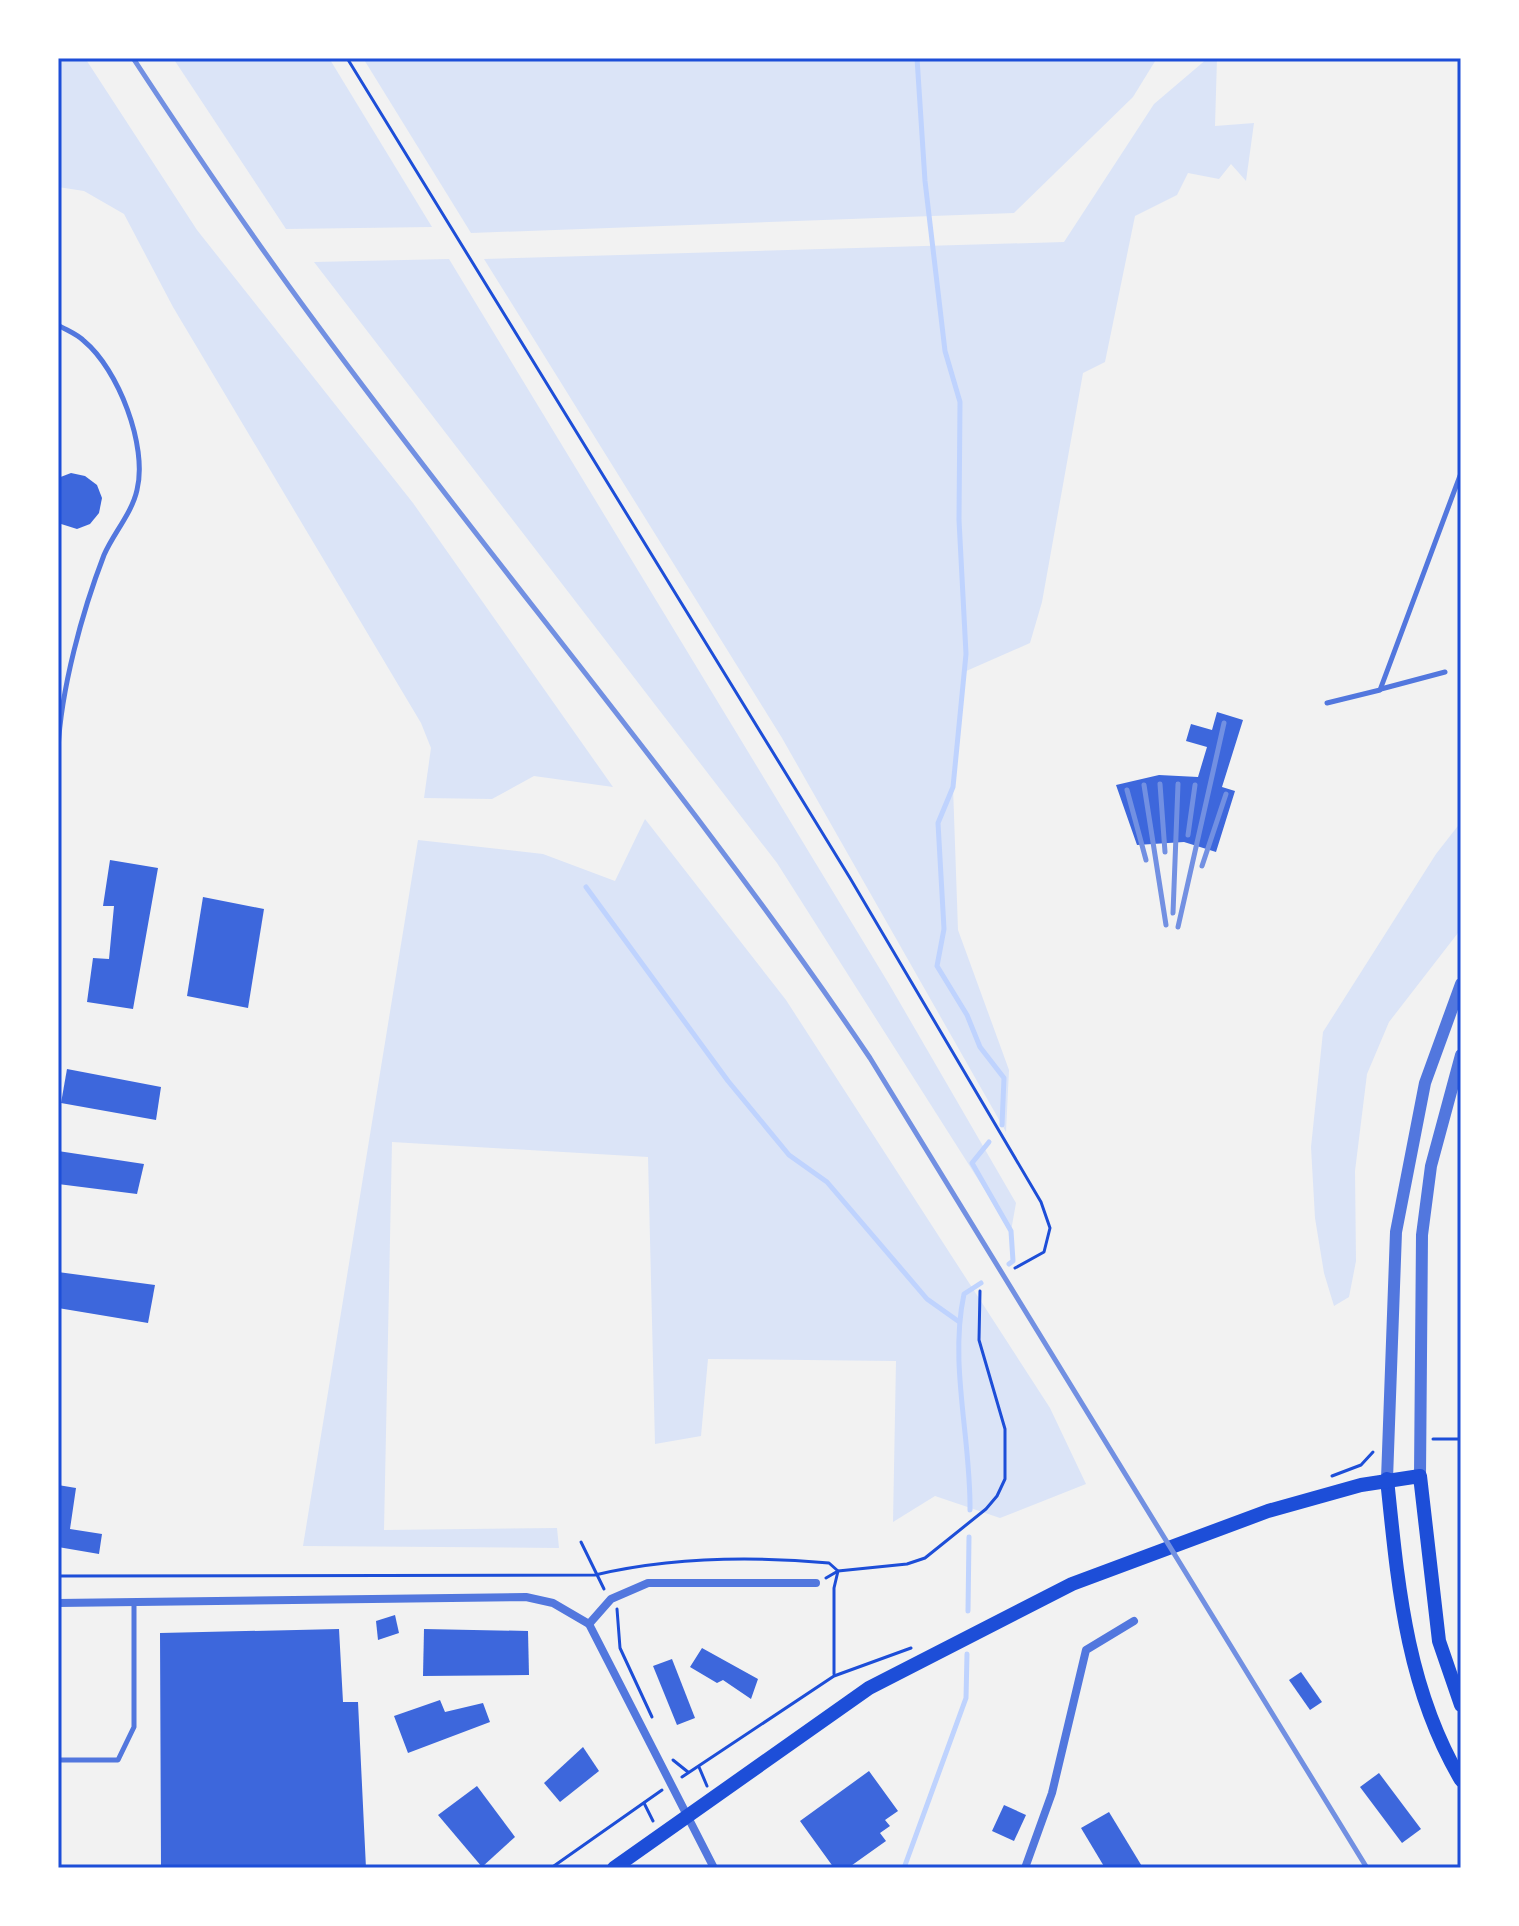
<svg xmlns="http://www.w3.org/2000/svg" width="1519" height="1926" font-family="Lato,sans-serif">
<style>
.green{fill:#dbe4f7}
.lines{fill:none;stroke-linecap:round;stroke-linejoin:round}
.stream{stroke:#bfd3fe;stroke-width:5}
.building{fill:#3d67dc}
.path{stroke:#1d4ed8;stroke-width:3}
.service{stroke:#5277de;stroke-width:5}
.minor{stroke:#5277de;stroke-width:8}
.tertiary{stroke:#5277de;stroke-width:12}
.secondary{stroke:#1d4ed8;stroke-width:14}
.rail{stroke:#7290e2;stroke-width:5}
.neatline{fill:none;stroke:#1d4ed8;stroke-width:3}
</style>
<rect width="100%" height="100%" fill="#f2f2f2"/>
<!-- green -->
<g class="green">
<path d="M58,58H85L197,230L413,503L613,787L534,776L492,799L424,798L431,748L421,723L173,307L124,214L84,191L58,187Z"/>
<path d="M173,58H329L432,227L286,229Z"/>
<path d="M363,58H1157L1133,97L1014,213L471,233Z"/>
<path d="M1208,58H1217L1215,126L1254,123L1246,181L1231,164L1219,179L1188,173L1177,195L1135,216L1105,362L1083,373L1042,602L1030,643L964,672L953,787L958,930L1009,1070L1006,1132L782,738L484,259L1064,242L1154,104Z"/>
<path d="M449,259L889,984L1016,1203L1011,1231L777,863L314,262Z"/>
<path d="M645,819L786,1000L1050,1408L1086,1484L1000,1518L935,1496L893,1522L896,1361L708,1359L701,1436L655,1444L648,1157L392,1142L384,1530L557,1528L559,1548L303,1546L418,840L543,854L615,881Z"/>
<path d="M1461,822V929L1389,1022L1367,1074L1355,1171L1356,1261L1349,1297L1334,1306L1324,1273L1315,1218L1311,1147L1323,1032L1436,854Z"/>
</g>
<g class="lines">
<!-- stream -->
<g class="stream">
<path d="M917,58L925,181L945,351L960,402L959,520L966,654L953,787L938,823L944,929L937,966L967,1015L980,1047L1004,1078L1002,1125"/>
<path d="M586,887L728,1081L789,1155L827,1182L927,1299L958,1321"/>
<path d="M989,1142L972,1163L1011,1231L1013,1261L1009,1264"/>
<path d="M970,1510C971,1439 949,1364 964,1294L981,1283"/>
<path d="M968,1611L969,1537"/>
<path d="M904,1868L966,1698L967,1654"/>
</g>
</g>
<!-- building -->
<g class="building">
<path d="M71,473L85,476L97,485L102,498L99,513L90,524L77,529L58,523V478Z"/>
<path d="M1217,712L1243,720L1222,787L1235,791L1216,852L1184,842L1137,845L1116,785L1159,775L1198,777L1207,747L1186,741L1191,724L1212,730Z"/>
<path d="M110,860L158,868L133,1009L87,1002L93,958L109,959L114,906H103Z"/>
<path d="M203,897L264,909L248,1008L187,996Z"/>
<path d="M67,1069L161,1087L156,1120L61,1103Z"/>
<path d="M58,1151L144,1164L137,1194L58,1184Z"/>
<path d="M58,1272L155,1285L148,1323L58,1308Z"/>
<path d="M58,1485L76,1488L70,1529L102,1534L99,1554L58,1547Z"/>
<path d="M395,1615L399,1633L378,1640L376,1621Z"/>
<path d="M339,1629L343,1702H358L366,1868H161L160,1633Z"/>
<path d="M424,1629L528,1631L529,1675L423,1676Z"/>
<path d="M702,1648L758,1679L751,1699L723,1680L717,1683L690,1667Z"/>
<path d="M672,1659L695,1718L677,1725L653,1666Z"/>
<path d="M1301,1672L1322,1702L1310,1710L1289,1680Z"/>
<path d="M440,1700L445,1712L483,1703L490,1722L408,1753L394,1716Z"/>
<path d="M583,1747L599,1771L560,1802L544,1783Z"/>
<path d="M869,1771L898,1811L885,1820L890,1826L880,1833L886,1841L848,1868H834L800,1821Z"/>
<path d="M1379,1773L1421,1829L1402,1843L1360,1787Z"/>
<path d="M477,1786L515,1837L482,1867L438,1815Z"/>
<path d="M1004,1805L1026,1815L1014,1841L992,1831Z"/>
<path d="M1109,1812L1143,1868H1105L1081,1828Z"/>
</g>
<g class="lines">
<!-- path -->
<g class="path">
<path d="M347,58L850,878L1041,1202L1050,1228L1044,1252L1015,1268"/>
<path d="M1433,1439H1461"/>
<path d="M1332,1476L1361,1465L1373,1452"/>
<path d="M581,1542L604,1589"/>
<path d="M58,1576L595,1575C671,1557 751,1556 829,1563L838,1571L834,1588V1674"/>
<path d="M826,1578L838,1571L907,1564L925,1558L986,1509L997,1496L1005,1479V1429L979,1340L980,1291"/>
<path d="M617,1609L620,1648L652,1717"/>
<path d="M673,1760L688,1772"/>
<path d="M699,1767L707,1786"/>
<path d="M682,1777L834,1676L911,1648"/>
<path d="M644,1803L653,1821"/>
<path d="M551,1868L662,1790"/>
</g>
<!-- service -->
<g class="service">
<path d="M58,325C66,330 77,334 84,341C118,369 148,446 137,490C132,513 113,534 104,555C82,612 61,689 58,750"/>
<path d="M1381,689L1445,672"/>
<path d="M1327,703L1380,690L1461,473"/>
<path d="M58,1760H118L134,1727V1602"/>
</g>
<!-- minor -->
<g class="minor">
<path d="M58,1603L526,1597L553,1603L589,1624L714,1868"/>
<path d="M589,1624L611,1599L648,1583H816"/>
<path d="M1025,1868L1052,1793L1086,1650L1134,1621"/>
</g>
<!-- tertiary -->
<g class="tertiary">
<path d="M1420,1476L1422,1235L1431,1166L1461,1055"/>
<path d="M1387,1479L1396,1232L1425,1083L1461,984"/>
</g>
<!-- secondary -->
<g class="secondary">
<path d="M1387,1479C1398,1585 1406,1687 1461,1780"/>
<path d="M614,1868L869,1688L1072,1584L1268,1511L1361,1485L1420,1476L1439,1641L1461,1705"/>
</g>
<!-- rail -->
<g class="rail">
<path d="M133,58C190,145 248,231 310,315C493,565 696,800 870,1058L1367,1868"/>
<path d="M1160,784L1165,852"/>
<path d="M1144,785L1166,925"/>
<path d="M1127,790L1146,860"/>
<path d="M1188,835L1195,785"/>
<path d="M1202,866L1226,794"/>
<path d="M1173,913L1178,784"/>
<path d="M1178,927L1224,723"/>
</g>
</g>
<!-- border -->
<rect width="1519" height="1926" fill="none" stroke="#ffffff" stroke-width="120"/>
<rect x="60" y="60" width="1399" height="1806" class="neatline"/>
</svg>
